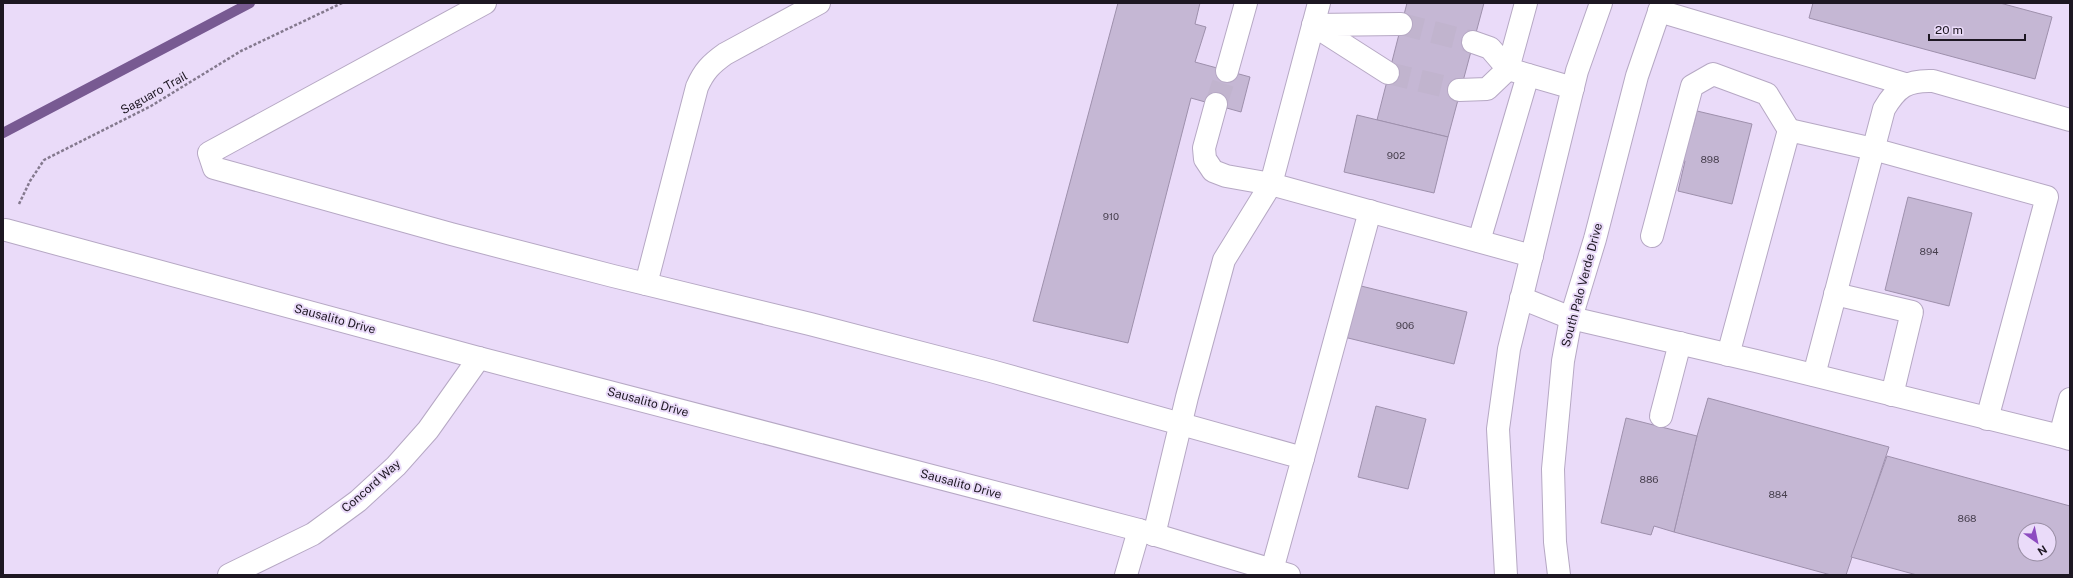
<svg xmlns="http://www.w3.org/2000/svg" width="2073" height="578" font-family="'Public Sans',sans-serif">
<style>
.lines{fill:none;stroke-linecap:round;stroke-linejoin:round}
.stream{stroke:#785a92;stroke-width:10}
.building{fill:#c5b7d4;stroke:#9e90ac;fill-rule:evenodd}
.minor-tunnel{stroke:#c1b4ce;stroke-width:22;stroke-dasharray:22 11;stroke-linecap:butt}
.minor-casing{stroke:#b6a8c4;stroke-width:24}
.path{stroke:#84798e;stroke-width:2.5;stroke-dasharray:3 2;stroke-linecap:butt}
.minor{stroke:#fff;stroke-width:22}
.labels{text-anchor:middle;stroke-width:4;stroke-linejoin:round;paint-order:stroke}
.number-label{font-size:10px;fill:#473f4e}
.street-label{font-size:12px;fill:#1d1722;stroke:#eadbf9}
</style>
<rect width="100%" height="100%" fill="#eadbf9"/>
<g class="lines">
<!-- stream -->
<path class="stream" d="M3,133L250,3"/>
</g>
<!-- building -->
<g class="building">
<path d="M1118,3H1200L1195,24L1206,27L1195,62L1250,77L1241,112L1191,98L1128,343L1033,321Z"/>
<path d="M1407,3H1484L1448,137L1377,120Z"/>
<path d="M1813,3H2000L2052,17L2035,79L1809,18Z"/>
<path d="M1697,111L1752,124L1732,204L1678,191L1685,161L1668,156L1676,122L1693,127Z"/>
<path d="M1357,115L1448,137L1434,193L1344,172Z"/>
<path d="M1908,197L1972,213L1949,306L1885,290Z"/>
<path d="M1357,285L1467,312L1454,364L1344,337Z"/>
<path d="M1708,398L1889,447L1846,575H1831L1674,532L1697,436Z"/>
<path d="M1376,406L1426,419L1408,489L1358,477Z"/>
<path d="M1626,418L1697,436L1674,532L1654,526L1651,535L1601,523Z"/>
<path d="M1887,456L2070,506V575H1917L1851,557ZM2025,530H2049V554H2025Z"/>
</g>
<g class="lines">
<!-- minor-tunnel -->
<g class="minor-tunnel">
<path d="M1401,24L1473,42"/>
<path d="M1388,73L1459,90"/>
<path d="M1216,104L1227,71"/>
</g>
<defs>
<g id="minor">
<path d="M485,3L209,153L214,168L451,234L613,276L810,324L991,371L1303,458L1272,570"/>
<path d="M1526,3L1508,69L1573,88"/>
<path d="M1659,11L1905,84"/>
<path d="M1227,71L1246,3"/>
<path d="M1388,73L1313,25L1401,24"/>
<path d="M1459,90L1487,89L1508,69L1490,48L1473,42"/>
<path d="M1216,104L1204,148L1205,159L1213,171L1226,176L1271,184L1532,256"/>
<path d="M6,230L479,358L1139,530L1289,575"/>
<path d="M1652,236L1692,86L1713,74L1767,94L1789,130"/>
<path d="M1479,241L1528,75"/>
<path d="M646,284L697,87C704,71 711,64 725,54L819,3"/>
<path d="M1835,294L1912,312L1892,395"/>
<path d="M1521,298L1571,318L1756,361L2060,436"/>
<path d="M1728,355L1789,130L1873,149L2047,197L1987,419"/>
<path d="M1814,375L1884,109C1897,87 1907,80 1933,81L2070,120"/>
<path d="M2070,399L2060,436L2070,439"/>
<path d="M1661,416L1680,343"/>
<path d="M1303,458L1370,211"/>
<path d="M1154,535L1187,397L1224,260L1271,184L1319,3"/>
<path d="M229,575L313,534L358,501L396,466L428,430L479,358"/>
<path d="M1126,575L1139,530"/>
<path d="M1506,575L1498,429L1509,349L1577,71L1601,3"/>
<path d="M1559,575L1555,542L1553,469L1563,361L1571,318L1595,239L1637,76L1662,3"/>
</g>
</defs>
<!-- minor casing -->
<use href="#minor" class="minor-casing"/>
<!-- path -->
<path class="path" d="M19,204L30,181L44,160L151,106L241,51L342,3"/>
<!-- minor -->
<use href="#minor" class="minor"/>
</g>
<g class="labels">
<!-- number labels -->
<g class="number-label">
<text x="1396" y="159">902</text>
<text x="1710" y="163">898</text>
<text x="1111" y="220">910</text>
<text x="1929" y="255">894</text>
<text x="1405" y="329">906</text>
<text x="1649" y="483">886</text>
<text x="1778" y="498">884</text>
<text x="1967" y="522">868</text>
</g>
<!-- street labels -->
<g class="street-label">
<text transform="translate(154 93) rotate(-29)" y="4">Saguaro Trail</text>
<text transform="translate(1582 285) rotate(-75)" y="4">South Palo Verde Drive</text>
<text transform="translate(335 319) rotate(15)" y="4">Sausalito Drive</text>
<text transform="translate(648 402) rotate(15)" y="4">Sausalito Drive</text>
<text transform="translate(961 484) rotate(15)" y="4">Sausalito Drive</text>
<text transform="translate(371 486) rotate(-41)" y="4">Concord Way</text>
</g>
</g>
<!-- border -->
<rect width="2073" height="578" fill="none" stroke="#1d1722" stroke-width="8"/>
<!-- north arrow -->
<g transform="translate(2037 542) rotate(147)"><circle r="19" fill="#eadbf9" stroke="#988da3"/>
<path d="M0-3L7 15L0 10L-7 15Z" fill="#8d4bc0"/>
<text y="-6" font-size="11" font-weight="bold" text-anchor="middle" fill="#1d1722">N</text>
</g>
<!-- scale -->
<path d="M1929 34v6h96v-6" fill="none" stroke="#1d1722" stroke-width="2"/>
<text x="1935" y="34" font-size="12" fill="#1d1722" stroke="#eadbf9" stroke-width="3" paint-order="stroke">20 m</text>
</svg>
